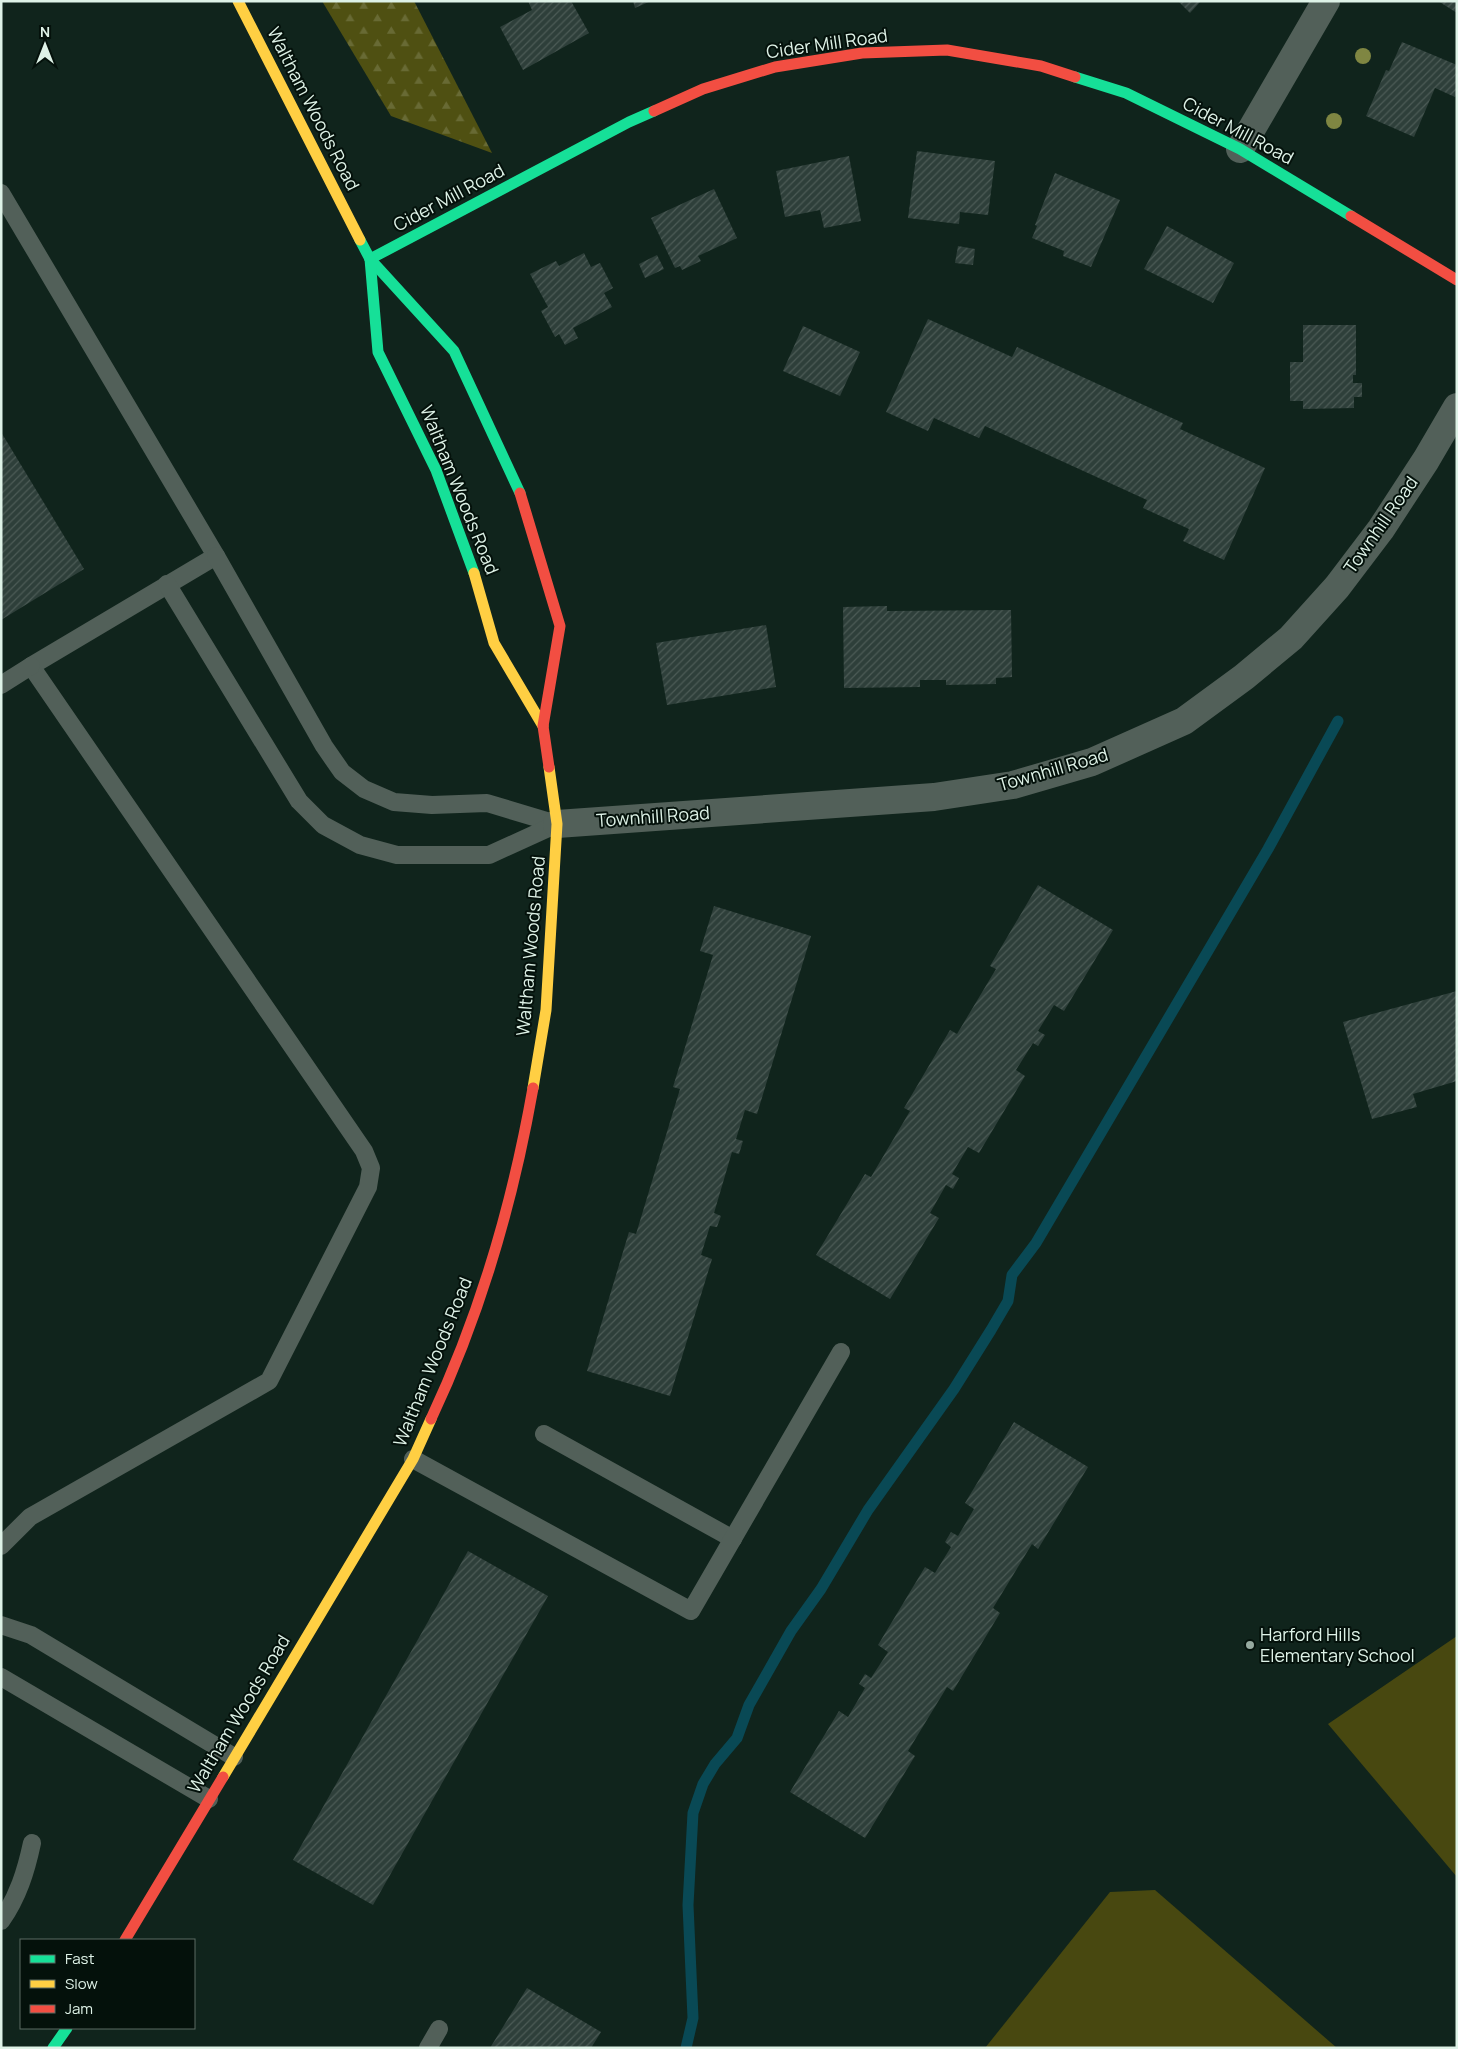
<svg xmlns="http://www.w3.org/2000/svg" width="1458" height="2049" font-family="Manrope,sans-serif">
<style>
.grass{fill:#484810}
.forest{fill:url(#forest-firs)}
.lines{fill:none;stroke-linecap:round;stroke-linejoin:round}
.stream{stroke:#094955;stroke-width:11}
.building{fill:url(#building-hatch)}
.lane{stroke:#526059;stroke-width:18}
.street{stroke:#526059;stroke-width:28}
.fast{stroke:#16e098;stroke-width:11}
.slow{stroke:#ffcf43;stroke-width:11}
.jam{stroke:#f24e42;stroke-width:11}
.tree{fill:#7f8642}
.poi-dot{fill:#96aaa0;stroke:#04110b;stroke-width:2}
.labels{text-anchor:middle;stroke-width:4;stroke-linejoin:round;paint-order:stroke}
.street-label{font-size:18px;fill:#def2e7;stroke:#04110b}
.poi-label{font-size:18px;fill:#def2e7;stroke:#04110b;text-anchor:start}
</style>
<defs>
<pattern id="forest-firs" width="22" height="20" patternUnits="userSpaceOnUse" patternTransform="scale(1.25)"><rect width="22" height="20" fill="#4f5012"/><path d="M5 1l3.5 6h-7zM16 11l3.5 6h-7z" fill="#686a34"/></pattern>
<pattern id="building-hatch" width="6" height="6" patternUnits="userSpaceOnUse" patternTransform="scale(1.25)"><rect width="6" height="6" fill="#2e3f3a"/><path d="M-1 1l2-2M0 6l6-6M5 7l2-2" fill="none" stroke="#4c5b56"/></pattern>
</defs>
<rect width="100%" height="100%" fill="#10241c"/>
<!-- grass -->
<g class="grass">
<path d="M1457,1636V1877L1328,1724Z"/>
<path d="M1155,1890L1337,2048H985L1110,1892Z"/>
</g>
<!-- forest -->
<path class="forest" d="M322,1H414L492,153L391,116Z"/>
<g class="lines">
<!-- stream -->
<path class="stream" d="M686,2048L693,2018L688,1905L693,1813L703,1784L715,1764L737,1738L749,1705L791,1631L821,1589L868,1510L954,1389L991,1330L1008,1301L1012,1275L1036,1243L1268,849L1338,721"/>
</g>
<!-- building -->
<g class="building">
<path d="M528,1H571L589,33L523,70L500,27L532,10Z"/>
<path d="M633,1H651L635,8Z"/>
<path d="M1178,1H1201L1190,13Z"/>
<path d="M1438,1H1457V13Z"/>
<path d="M1402,42L1457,65V93L1455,97L1435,88L1414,137L1366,116L1386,70L1389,71Z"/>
<path d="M917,151L995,161L988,215L960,212L959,224L908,218Z"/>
<path d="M849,156L861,221L824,228L820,210L785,217L776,171Z"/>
<path d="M1055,173L1120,200L1091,267L1063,256L1064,251L1032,238L1037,226L1035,225Z"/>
<path d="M714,189L737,238L698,256L701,261L682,270L680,266L675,268L651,218Z"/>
<path d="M1167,226L1234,263L1213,303L1144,269Z"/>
<path d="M958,246L975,249L973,265L955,263Z"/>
<path d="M584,253L591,267L600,263L613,288L604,293L612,307L573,328L578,338L565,345L559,334L555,337L541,311L548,307L530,274L556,261L559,266Z"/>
<path d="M657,255L664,269L645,278L639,264Z"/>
<path d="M928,319L1012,357L1017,347L1183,423L1180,429L1265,468L1224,560L1183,541L1189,529L1143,508L1147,500L985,426L979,438L934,418L928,431L886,412Z"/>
<path d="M1303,325H1356V375H1353V383H1362V397H1354V408L1303,409V401H1290V362H1303Z"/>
<path d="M803,326L860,352L840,396L783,371Z"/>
<path d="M1,432L84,569L1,620Z"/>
<path d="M887,606V611L1011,610L1012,677L996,678V684L946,685V680H920V687L844,688L843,607Z"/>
<path d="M766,625L776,687L667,705L656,643Z"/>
<path d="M1038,885L1113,930L1064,1011L1054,1005L1038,1031L1045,1035L1038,1046L1033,1043L1016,1070L1025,1076L979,1153L968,1147L952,1174L959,1178L953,1189L946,1185L930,1213L939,1218L890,1299L816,1255L865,1174L871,1177L910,1111L904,1108L950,1030L957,1034L996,969L990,966Z"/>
<path d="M714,906L811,936L757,1114L745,1110L736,1139L743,1141L739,1154L732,1152L714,1213L721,1216L717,1227L710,1226L701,1255L712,1259L670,1396L587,1371L629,1232L636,1234L680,1089L673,1087L713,955L700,951Z"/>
<path d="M1457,991V1081L1413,1094L1417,1107L1372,1119L1343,1022Z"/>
<path d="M1014,1422L1088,1467L1038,1549L1032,1544L993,1608L1000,1613L953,1691L947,1687L908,1751L915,1756L865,1838L790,1792L839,1711L848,1717L865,1688L859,1684L865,1674L871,1678L888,1652L878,1645L925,1567L935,1573L951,1547L945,1542L951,1532L958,1536L974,1509L965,1503Z"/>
<path d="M468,1551L548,1596L373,1905L293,1860Z"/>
<path d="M527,1988L601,2032L591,2048H490Z"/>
</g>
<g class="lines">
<!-- lane -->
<g class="lane">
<path d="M1,193L216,556L31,666L364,1151L371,1168L368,1187L269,1381L30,1517L1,1546"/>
<path d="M216,556L324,746L342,772L364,789L394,802L432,805L487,803L557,824"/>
<path d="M167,584L299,801L323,825L360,845L397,855H489L557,824"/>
<path d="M1,685L31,666"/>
<path d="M544,1434L733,1539"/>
<path d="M413,1459L691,1611L841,1352"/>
<path d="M1,1625L31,1635L234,1757"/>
<path d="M1,1677L209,1799"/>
<path d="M1,1921C18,1897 26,1871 32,1843"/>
<path d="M428,2048L439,2029"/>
</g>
<!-- street -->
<g class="street">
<path d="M1240,149L1326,1"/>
<path d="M557,824L934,797L1013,785L1092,762L1184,721L1244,677L1291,638L1337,587L1381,529L1426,460L1457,407"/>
</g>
<!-- fast -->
<g class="fast">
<path d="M1075,77L1126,93L1240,149L1351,216"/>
<path d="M360,240L370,259L454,351L520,493"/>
<path d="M370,259L629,122L654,111"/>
<path d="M370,259L378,352L436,470L474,573"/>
<path d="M53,2048L67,2028"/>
</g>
<!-- slow -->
<g class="slow">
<path d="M238,1L360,240"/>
<path d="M474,573L494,643L543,726"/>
<path d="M533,1088L546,1010L557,824L549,767"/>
<path d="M223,1777L413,1459L431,1419"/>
</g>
<!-- jam -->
<g class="jam">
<path d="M654,111L703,89L775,67L862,53L947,50L1041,66L1075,77"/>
<path d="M1351,216L1457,280"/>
<path d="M520,493L560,626L543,726L549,767"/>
<path d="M431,1419C480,1315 513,1201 533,1088"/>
<path d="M125,1940L223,1777"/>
</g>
</g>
<!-- trees -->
<g class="tree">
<circle cx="1363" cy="56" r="8"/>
<circle cx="1334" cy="121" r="8"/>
</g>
<!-- markers -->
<circle class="poi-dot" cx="1250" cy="1645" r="5"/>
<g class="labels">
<!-- street labels -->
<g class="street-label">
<text transform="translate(827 44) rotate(-8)" y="6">Cider Mill Road</text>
<text transform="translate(313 109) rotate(63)" y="6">Waltham Woods Road</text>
<text transform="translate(1238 131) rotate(28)" y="6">Cider Mill Road</text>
<text transform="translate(449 198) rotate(-28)" y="6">Cider Mill Road</text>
<text transform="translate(459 490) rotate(68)" y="6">Waltham Woods Road</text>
<text transform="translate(1381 525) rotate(-55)" y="6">Townhill Road</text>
<text transform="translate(1053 770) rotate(-16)" y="6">Townhill Road</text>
<text transform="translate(653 817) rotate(-4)" y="6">Townhill Road</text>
<text transform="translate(531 946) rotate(-85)" y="6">Waltham Woods Road</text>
<text transform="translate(433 1362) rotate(-68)" y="6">Waltham Woods Road</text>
<text transform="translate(239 1714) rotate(-59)" y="6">Waltham Woods Road</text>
</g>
<!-- poi labels -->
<g class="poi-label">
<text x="1260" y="1641">Harford Hills<tspan x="1260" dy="21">Elementary School</tspan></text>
</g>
</g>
<!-- border -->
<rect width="1458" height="2049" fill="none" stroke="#def2e7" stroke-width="5"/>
<!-- legend -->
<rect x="20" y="1939" width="175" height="90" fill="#04110b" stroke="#5b6b63"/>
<rect x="30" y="1955" width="25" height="8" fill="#16e098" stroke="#5b6b63"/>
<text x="65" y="1964" font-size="15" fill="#def2e7">Fast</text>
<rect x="30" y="1980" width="25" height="8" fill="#ffcf43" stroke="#5b6b63"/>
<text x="65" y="1989" font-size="15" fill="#def2e7">Slow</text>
<rect x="30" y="2005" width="25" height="8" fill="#f24e42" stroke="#5b6b63"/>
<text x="65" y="2014" font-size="15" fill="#def2e7">Jam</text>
<!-- north arrow -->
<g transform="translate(45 45)" stroke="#04110b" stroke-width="4" paint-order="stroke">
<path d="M0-4L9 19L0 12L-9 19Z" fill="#def2e7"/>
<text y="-8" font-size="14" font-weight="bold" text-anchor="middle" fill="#def2e7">N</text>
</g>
</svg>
